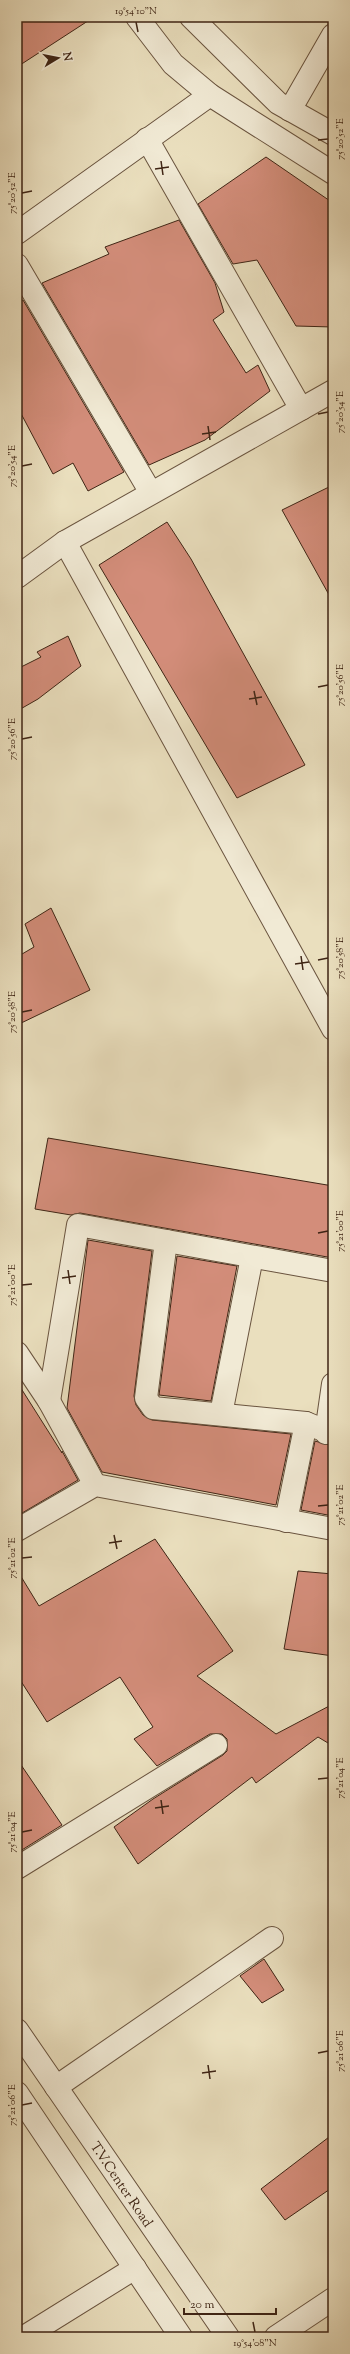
<svg xmlns="http://www.w3.org/2000/svg" width="350" height="2354" font-family="'Sorts Mill Goudy',serif">
<style>
.building{fill:#d38d7a;stroke:#3f2515}
.lines{fill:none;stroke-linecap:round;stroke-linejoin:round}
.minor-casing{stroke:#6a543f;stroke-width:24}
.minor{stroke:#f1ead5;stroke-width:22}
.ticks{fill:none;stroke:#3f2515;stroke-width:1.5}
.labels{text-anchor:middle;stroke-width:4;stroke-linejoin:round;paint-order:stroke}
.street-label{font-size:14px;fill:#3f2515;stroke:#f1ead5}
.neatline{fill:none;stroke:#3f2515;stroke-width:1.5}
.ticks-label{font-size:10px;text-anchor:middle;fill:#3f2515}
</style>
<rect width="100%" height="100%" fill="#eadfbe"/>
<filter id="stains"><feTurbulence type="fractalNoise" baseFrequency=".005" numOctaves="4"/><feColorMatrix values="0 0 0 0 .2 0 0 0 0 .09 0 0 0 0 .02 0 0 0 .5 -.17"/></filter>
<radialGradient id="worn" r=".72"><stop offset=".6" stop-color="#630" stop-opacity="0"/><stop offset="1" stop-color="#630" stop-opacity=".3"/></radialGradient>
<!-- building -->
<g class="building">
<path d="M17,17H94L17,67Z"/>
<path d="M266,157L333,203V327L296,326L257,260L233,264L198,204Z"/>
<path d="M179,220L215,283L224,312L213,320L246,373L258,365L270,391L205,440L149,465L42,283L109,254L105,247Z"/>
<path d="M23,300L124,472L88,491L73,463L53,474L17,406V303Z"/>
<path d="M333,485V602L282,510Z"/>
<path d="M167,522L191,559L305,765L237,798L99,565Z"/>
<path d="M68,636L81,666L38,699L17,711V669L41,657L37,652Z"/>
<path d="M51,908L90,990L17,1025V957L34,947L25,924Z"/>
<path d="M48,1138L333,1186V1258L80,1213L71,1215L35,1209Z"/>
<path d="M88,1240L152,1251L134,1396L136,1405L143,1415L152,1420L291,1434L276,1505L102,1472L67,1408Z"/>
<path d="M177,1256L237,1266L211,1401L159,1395Z"/>
<path d="M17,1382L62,1453V1451L78,1480L17,1516Z"/>
<path d="M315,1441L333,1446V1516L301,1510Z"/>
<path d="M155,1539L233,1651L197,1676L276,1734L333,1704V1746L318,1737L256,1783L252,1777L138,1864L114,1827L153,1799L223,1755L227,1751V1739L222,1734H210L157,1766L134,1739L153,1727L120,1677L47,1722L17,1675V1570L39,1606Z"/>
<path d="M298,1571L333,1574V1656L284,1649Z"/>
<path d="M17,1759L62,1825L17,1853Z"/>
<path d="M264,1959L284,1990L262,2003L240,1976Z"/>
<path d="M333,2134V2187L285,2220L261,2189Z"/>
</g>
<g class="lines">
<defs>
<g id="minor">
<path d="M137,17L173,64L210,95L333,173"/>
<path d="M191,17L278,103L333,134"/>
<path d="M290,110L333,35"/>
<path d="M147,139L301,409"/>
<path d="M17,233L210,95"/>
<path d="M17,265L151,493"/>
<path d="M65,542L333,1029"/>
<path d="M17,577L65,542L333,391"/>
<path d="M166,1241L146,1398L153,1408L306,1423L333,1434"/>
<path d="M17,1353L49,1401L95,1485"/>
<path d="M49,1401L78,1225L333,1271"/>
<path d="M221,1414L252,1257"/>
<path d="M326,1433L333,1384"/>
<path d="M286,1521L306,1423"/>
<path d="M17,1530L95,1485L333,1529"/>
<path d="M17,1868L216,1745"/>
<path d="M17,2030L228,2337"/>
<path d="M56,2087L272,1938"/>
<path d="M17,2093L181,2337"/>
<path d="M24,2337L135,2268"/>
<path d="M276,2337L333,2299"/>
</g>
</defs>
<!-- minor casing -->
<use href="#minor" class="minor-casing"/>
<!-- minor -->
<use href="#minor" class="minor"/>
</g>
<!-- ticks -->
<path class="ticks" d="M136,22L138,32M318,140L328,139M161,161L163,175M155,169L169,167M22,193L32,191M318,414L328,412M208,426L210,440M202,434L216,432M22,466L32,464M318,687L328,685M254,691L257,705M249,699L262,697M22,739L32,737M301,956L303,970M318,960L328,958M295,964L309,962M22,1012L32,1010M318,1233L328,1231M68,1270L70,1284M62,1278L76,1276M22,1285L32,1284M318,1506L328,1505M114,1535L117,1549M109,1543L122,1541M22,1558L32,1557M318,1779L328,1778M161,1800L163,1814M155,1808L169,1806M22,1832L32,1830M318,2053L328,2051M208,2065L210,2079M202,2073L216,2071M22,2105L32,2103M253,2322L255,2332"/>
<g class="labels">
<!-- street labels -->
<g class="street-label">
<text transform="translate(122 2184) rotate(56)" y="5">T.V.Center Road</text>
</g>
</g>
<!-- margin -->
<rect width="350" height="2354" fill="none" stroke="#eadfbe" stroke-width="44"/>
<!-- north arrow -->
<g transform="translate(58 58) rotate(80)" stroke="#f1ead5" stroke-width="3" paint-order="stroke">
<path d="M0-3L7 15L0 10L-7 15Z" fill="#3f2515"/>
<text y="-6" font-size="11" font-weight="bold" text-anchor="middle" fill="#3f2515">N</text>
</g>
<!-- scale -->
<path d="M184 2308v6h92v-6" fill="none" stroke="#3f2515" stroke-width="2"/>
<text x="190" y="2308" font-size="12" fill="#3f2515" stroke="#f1ead5" stroke-width="3" paint-order="stroke">20 m</text>
<rect x="22" y="22" width="306" height="2310" class="neatline"/>
<g class="ticks-label">
<text x="136" y="14">19°54'10"N</text>
<text transform="translate(339 139) rotate(-90)" y="4">75°20'52"E</text>
<text transform="translate(11 193) rotate(-90)" y="4">75°20'52"E</text>
<text transform="translate(339 412) rotate(-90)" y="4">75°20'54"E</text>
<text transform="translate(11 466) rotate(-90)" y="4">75°20'54"E</text>
<text transform="translate(339 685) rotate(-90)" y="4">75°20'56"E</text>
<text transform="translate(11 739) rotate(-90)" y="4">75°20'56"E</text>
<text transform="translate(339 958) rotate(-90)" y="4">75°20'58"E</text>
<text transform="translate(11 1012) rotate(-90)" y="4">75°20'58"E</text>
<text transform="translate(339 1231) rotate(-90)" y="4">75°21'00"E</text>
<text transform="translate(11 1285) rotate(-90)" y="4">75°21'00"E</text>
<text transform="translate(339 1505) rotate(-90)" y="4">75°21'02"E</text>
<text transform="translate(11 1558) rotate(-90)" y="4">75°21'02"E</text>
<text transform="translate(339 1778) rotate(-90)" y="4">75°21'04"E</text>
<text transform="translate(11 1832) rotate(-90)" y="4">75°21'04"E</text>
<text transform="translate(339 2051) rotate(-90)" y="4">75°21'06"E</text>
<text transform="translate(11 2105) rotate(-90)" y="4">75°21'06"E</text>
<text x="255" y="2346">19°54'08"N</text>
</g>
<rect width="100%" height="100%" filter="url(#stains)"/>
<rect width="100%" height="100%" fill="url(#worn)"/>
</svg>
